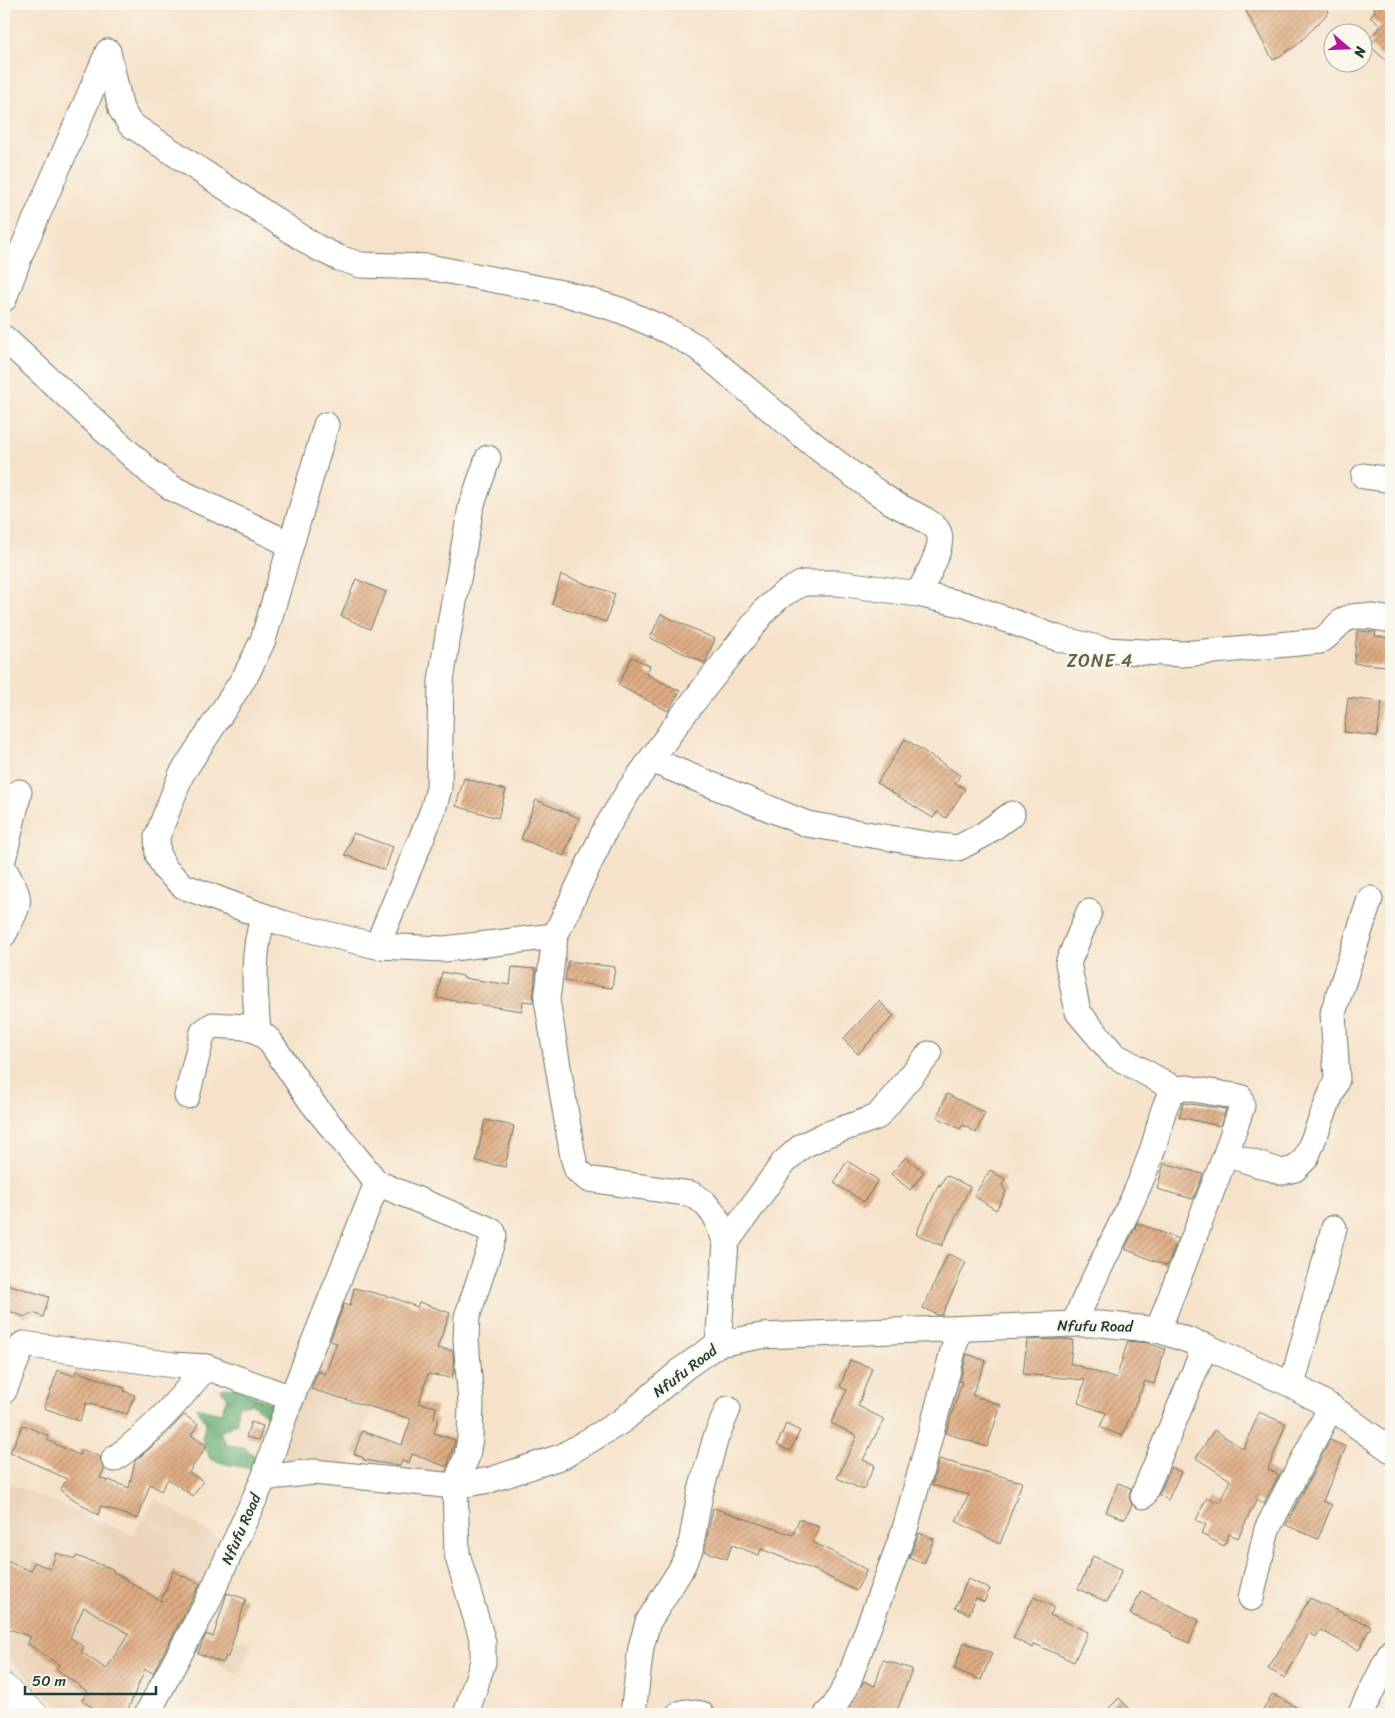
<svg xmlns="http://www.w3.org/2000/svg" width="1395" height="1718" font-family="Sriracha,sans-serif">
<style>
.built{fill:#ecd3b9}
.forest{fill:url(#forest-crowns);stroke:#427554}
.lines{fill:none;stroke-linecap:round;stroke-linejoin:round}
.stream{stroke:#43b2be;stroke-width:5}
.building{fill:url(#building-hatch);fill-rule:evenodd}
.minor-casing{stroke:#6a7768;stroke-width:27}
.major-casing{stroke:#6a7768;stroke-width:29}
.minor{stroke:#fff;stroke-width:25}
.major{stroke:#fff;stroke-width:28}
.labels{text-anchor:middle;stroke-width:4;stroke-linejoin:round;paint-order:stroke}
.street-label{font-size:15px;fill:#1f3d34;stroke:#fbf7ec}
.quarter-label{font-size:18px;letter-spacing:1px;fill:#626450;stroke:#fbf7ec}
</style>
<defs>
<pattern id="forest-crowns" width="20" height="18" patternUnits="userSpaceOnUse" patternTransform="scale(1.25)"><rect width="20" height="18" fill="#66ad74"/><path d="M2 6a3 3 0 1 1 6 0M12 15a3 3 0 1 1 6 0" fill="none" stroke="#538e60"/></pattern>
<pattern id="building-hatch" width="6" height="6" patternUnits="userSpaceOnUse" patternTransform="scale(1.25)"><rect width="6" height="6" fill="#dfac83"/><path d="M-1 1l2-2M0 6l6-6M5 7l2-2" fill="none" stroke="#b48d6c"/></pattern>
</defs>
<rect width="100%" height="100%" fill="#fbf7ec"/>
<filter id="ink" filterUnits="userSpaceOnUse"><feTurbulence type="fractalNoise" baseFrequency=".02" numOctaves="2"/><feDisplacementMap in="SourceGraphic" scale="10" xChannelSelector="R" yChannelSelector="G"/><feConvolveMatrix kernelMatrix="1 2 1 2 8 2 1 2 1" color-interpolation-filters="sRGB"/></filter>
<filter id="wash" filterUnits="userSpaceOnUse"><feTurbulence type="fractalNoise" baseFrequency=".0096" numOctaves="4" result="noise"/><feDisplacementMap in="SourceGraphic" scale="20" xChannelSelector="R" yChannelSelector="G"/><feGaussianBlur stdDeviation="1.12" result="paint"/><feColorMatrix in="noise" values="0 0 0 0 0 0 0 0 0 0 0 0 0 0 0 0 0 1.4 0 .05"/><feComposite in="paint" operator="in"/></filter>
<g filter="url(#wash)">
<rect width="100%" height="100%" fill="#f6e2ca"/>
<!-- built -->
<g class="built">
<path d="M331,1311L399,1338L349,1467L283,1461L280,1450Z"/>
<path d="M409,1426L465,1438L455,1476L391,1473Z"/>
<path d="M4,1481L132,1535L155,1499L229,1545L138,1714H67L4,1654Z"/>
<path d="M202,1624L251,1644L239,1675L190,1649Z"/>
</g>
<!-- forest -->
<path class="forest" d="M233,1387L272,1404V1423L268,1425L266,1414L252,1404L238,1406L237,1423L220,1433L228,1445L244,1447L262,1462L258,1470C241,1466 226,1466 210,1459L202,1437L206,1423L196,1407L221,1413L227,1397L220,1389Z"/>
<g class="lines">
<!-- stream -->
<g class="stream">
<path d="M10,1672L41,1700"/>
<path d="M48,1709L54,1714"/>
</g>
</g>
<g id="blocks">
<!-- building -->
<g class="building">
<path d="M1242,4H1322L1329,12L1296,46L1273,60Z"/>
<path d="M1373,4H1391V65L1370,46L1373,42L1370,38L1381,26L1370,17L1375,12Z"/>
<path d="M561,575L615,594L606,622L552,604Z"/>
<path d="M356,579L386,592L370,629L341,616Z"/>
<path d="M661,614L715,639L705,663L650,638Z"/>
<path d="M1357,631L1376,632L1375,636L1389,638L1386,666L1354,663Z"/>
<path d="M632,657L650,666L646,674L680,691L668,711L618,685Z"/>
<path d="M1348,698L1382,702L1377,736L1344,732Z"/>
<path d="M905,739L960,775L955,783L965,789L946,818L937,812L933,818L877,783Z"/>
<path d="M464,778L506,790L498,818L456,806Z"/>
<path d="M536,800L579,818L564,856L521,839Z"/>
<path d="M353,833L393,847L385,870L345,855Z"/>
<path d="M568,961L615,967L612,988L565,981Z"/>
<path d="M512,967L536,969L533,1002L523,1001L522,1011L437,998L442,972L463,976V978L510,985Z"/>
<path d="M879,1001L894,1016L858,1054L843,1039Z"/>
<path d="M947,1094L985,1113L976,1133L963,1125L960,1129L937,1117Z"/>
<path d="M1183,1103L1226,1109L1220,1126L1179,1117Z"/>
<path d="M485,1120L514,1126L505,1167L476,1161Z"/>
<path d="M906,1157L924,1172L910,1190L891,1174Z"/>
<path d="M847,1161L878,1180L864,1202L834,1183Z"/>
<path d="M1164,1163L1203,1174L1193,1199L1157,1189Z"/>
<path d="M990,1170L1005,1179L1002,1185L1006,1192L996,1210L974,1196Z"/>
<path d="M946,1175L970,1187L942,1246L916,1234L939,1184L940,1186Z"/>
<path d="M1137,1223L1178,1239L1167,1266L1125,1249Z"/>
<path d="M948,1254L966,1262L942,1315H938L923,1308Z"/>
<path d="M4,1283L49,1297L43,1317L34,1313L25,1317L4,1309Z"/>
<path d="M354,1288L394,1298L417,1307L419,1302L450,1313L437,1348L453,1351L454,1369L452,1378L428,1374L419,1403L436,1407L434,1418L438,1419L434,1433L455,1440L447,1467L412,1454L409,1463L402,1461L400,1466L363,1460L364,1458L354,1454L362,1431L402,1445L411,1419L311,1389L318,1371L325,1374L337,1343L330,1341L344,1304L350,1306Z"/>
<path d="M1063,1339L1073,1340L1070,1363L1116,1379L1128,1341L1148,1343L1165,1349L1154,1384L1145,1381L1122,1436L1100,1427L1106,1413L1078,1403L1085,1380L1023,1374L1027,1340Z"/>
<path d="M967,1354L986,1361L972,1395L1001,1405L987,1447L946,1433L962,1382L960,1381Z"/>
<path d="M850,1360L872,1368L858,1406L884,1419L863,1460L875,1465L863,1490L837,1478L857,1436L831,1423L847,1390L840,1387Z"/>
<path d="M58,1370L74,1376L76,1371L125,1388L124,1391L135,1395L127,1414L86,1403L80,1421L44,1408Z"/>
<path d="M1259,1412L1286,1424L1268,1469L1279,1475L1264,1503L1257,1499L1238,1538L1229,1534L1224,1546L1201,1534L1206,1525L1196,1520L1207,1497L1219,1503L1230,1480L1196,1458L1214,1430L1244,1449Z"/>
<path d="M184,1415L198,1424L191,1435L207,1446L189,1472L203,1481L193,1496L168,1479L161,1491L150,1484L138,1519L101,1506L98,1515L60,1490L67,1479L10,1452L23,1425L49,1436L47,1440L79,1455L81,1449L100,1457L104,1469L100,1478L107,1480L106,1483L109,1480L129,1488L135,1461L162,1438Z"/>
<path d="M251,1422L263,1426L259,1440L246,1437Z"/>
<path d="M786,1424L800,1431L790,1451L777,1445Z"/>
<path d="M1330,1440L1346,1447L1323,1501L1332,1505L1318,1539L1286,1525Z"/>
<path d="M939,1459L1022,1482L1000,1544L956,1521L969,1495L932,1485Z"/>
<path d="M1171,1467L1181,1472L1168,1500L1159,1495Z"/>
<path d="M1118,1483L1131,1488L1129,1497L1132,1505L1125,1519L1106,1512Z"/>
<path d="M713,1508L793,1535L799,1519L819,1527L813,1542L867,1570L856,1591L817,1571L761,1549L759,1555L732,1545L727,1559L704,1551Z"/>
<path d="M919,1533L934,1539L924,1564L909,1558Z"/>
<path d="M56,1553L75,1559L76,1556L113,1569L112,1571L161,1601L173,1571L200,1584L153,1673L145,1669L126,1714H101L82,1700L88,1692L56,1669L59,1665L27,1643L31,1637L4,1627V1560L31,1571L34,1562L51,1569ZM84,1607L129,1634L106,1669L81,1652L84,1647L70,1637Z"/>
<path d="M1093,1556L1122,1570L1107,1602L1078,1589Z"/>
<path d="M968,1579L990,1589L984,1602L976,1598L969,1614L955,1608Z"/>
<path d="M1141,1591L1199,1620L1189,1643L1172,1635L1173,1633L1130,1614Z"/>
<path d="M227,1593L246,1599L228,1657L226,1656L223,1663L198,1653L206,1634L213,1637Z"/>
<path d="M1034,1597L1054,1607L1050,1615L1088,1632L1074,1662L1035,1644L1033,1648L1013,1638Z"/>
<path d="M1310,1598L1371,1626L1359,1650L1320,1630L1316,1637L1309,1633L1285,1678L1268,1669Z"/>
<path d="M964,1642L992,1653L981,1680L954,1669Z"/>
<path d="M883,1660L912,1669L896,1714H869L850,1707L864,1681L875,1686Z"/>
<path d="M1272,1694L1309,1714H1261Z"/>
<path d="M1119,1698L1135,1714H1103Z"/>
</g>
</g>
</g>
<g filter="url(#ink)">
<use href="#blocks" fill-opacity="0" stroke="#6a7768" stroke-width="1"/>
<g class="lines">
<defs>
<g id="minor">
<path d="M108,52L121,109L130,124L316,247L339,258L361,265L429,267L567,294L620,310L666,330L697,347C760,400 822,455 890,501C901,509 932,520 938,531C946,545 925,580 918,594"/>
<path d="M4,299L20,255L108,52"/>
<path d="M4,338L151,473L172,488L290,544"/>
<path d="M326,425L263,640L246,675L181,775L157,837L158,855L165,869L183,886L282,923L377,946L444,949L555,936"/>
<path d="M1364,476L1391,480"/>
<path d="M651,760L807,824L931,845L958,848L983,835L1012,814"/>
<path d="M4,856L19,792"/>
<path d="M4,869C23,903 21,900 4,934"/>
<path d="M1089,912L1068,963L1078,1012L1114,1055L1175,1089"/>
<path d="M377,946L433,810L439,788L441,681L448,635L471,507L488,458"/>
<path d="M258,1031C255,995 251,952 264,916"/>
<path d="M187,1096L203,1032L213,1025L245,1027L258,1031L269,1040L313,1104L377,1183L284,1417L264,1478"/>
<path d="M377,1183L486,1228L493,1232L494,1236L467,1317L466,1339L471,1403L470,1438L467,1456L455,1486L457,1554L483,1642V1662L466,1714"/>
<path d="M726,1243L784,1162L802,1146L825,1135L877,1117L929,1054"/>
<path d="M1074,1324C1099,1262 1135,1206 1155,1142C1160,1126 1163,1102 1175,1089L1187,1088L1240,1097L1242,1106L1226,1154"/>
<path d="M1158,1330L1226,1154L1282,1172L1295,1169L1306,1158L1337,1079L1333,1013L1370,899"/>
<path d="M718,1344L726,1243L716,1217L704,1202L691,1194L588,1179L577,1170L573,1157L547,1000L555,936L605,830L630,789L680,719L766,609L783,594L803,583H838L918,594L966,605L1057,638L1105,650L1183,654L1320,641C1330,636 1335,626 1344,620C1356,612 1378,618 1391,620"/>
<path d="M1292,1385L1334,1228"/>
<path d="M4,1391L23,1344L173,1365L206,1367L291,1398"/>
<path d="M114,1459C151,1433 178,1401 206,1367"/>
<path d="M1143,1496L1205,1346"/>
<path d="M1251,1598L1267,1529L1331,1407"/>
<path d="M147,1714L207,1603L264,1478L313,1472L455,1486L490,1480L563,1456L622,1421L684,1368L718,1344L761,1336L1074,1324H1101L1158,1330L1205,1346L1292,1385L1331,1407L1391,1450"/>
<path d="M633,1714L641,1647L648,1622L680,1571L690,1550L700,1494L716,1437L728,1409"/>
<path d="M679,1714L686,1712L701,1714"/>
<path d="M827,1714L834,1707L848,1682L905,1529L959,1329"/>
<path d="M1360,1714L1391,1652"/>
</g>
<path id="major" d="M4,1688L33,1714"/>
</defs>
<!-- minor casing -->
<use href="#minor" class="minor-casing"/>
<!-- major casing -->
<use href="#major" class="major-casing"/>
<!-- minor -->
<use href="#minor" class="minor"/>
<!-- major -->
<use href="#major" class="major"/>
</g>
</g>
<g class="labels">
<!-- street labels -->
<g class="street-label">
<text transform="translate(1095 1326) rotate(1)" y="5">Nfufu Road</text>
<text transform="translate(685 1371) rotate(-37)" y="5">Nfufu Road</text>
<text transform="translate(241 1529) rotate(-66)" y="5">Nfufu Road</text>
</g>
<!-- quarter labels -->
<g class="quarter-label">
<text x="1100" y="667">ZONE 4</text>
</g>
</g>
<!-- margin -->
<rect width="1395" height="1718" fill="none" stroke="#fbf7ec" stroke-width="20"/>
<!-- north arrow -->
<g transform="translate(1348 48) rotate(109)"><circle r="24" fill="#fbf7ec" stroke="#a3ada2"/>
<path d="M0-4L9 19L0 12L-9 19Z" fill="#b5179e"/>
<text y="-8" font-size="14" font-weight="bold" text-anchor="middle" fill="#1f3d34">N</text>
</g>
<!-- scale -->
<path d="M25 1686v8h131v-8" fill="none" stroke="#1f3d34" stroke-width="2.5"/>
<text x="32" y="1686" font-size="15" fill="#1f3d34" stroke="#fbf7ec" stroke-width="4" paint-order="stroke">50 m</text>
</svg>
